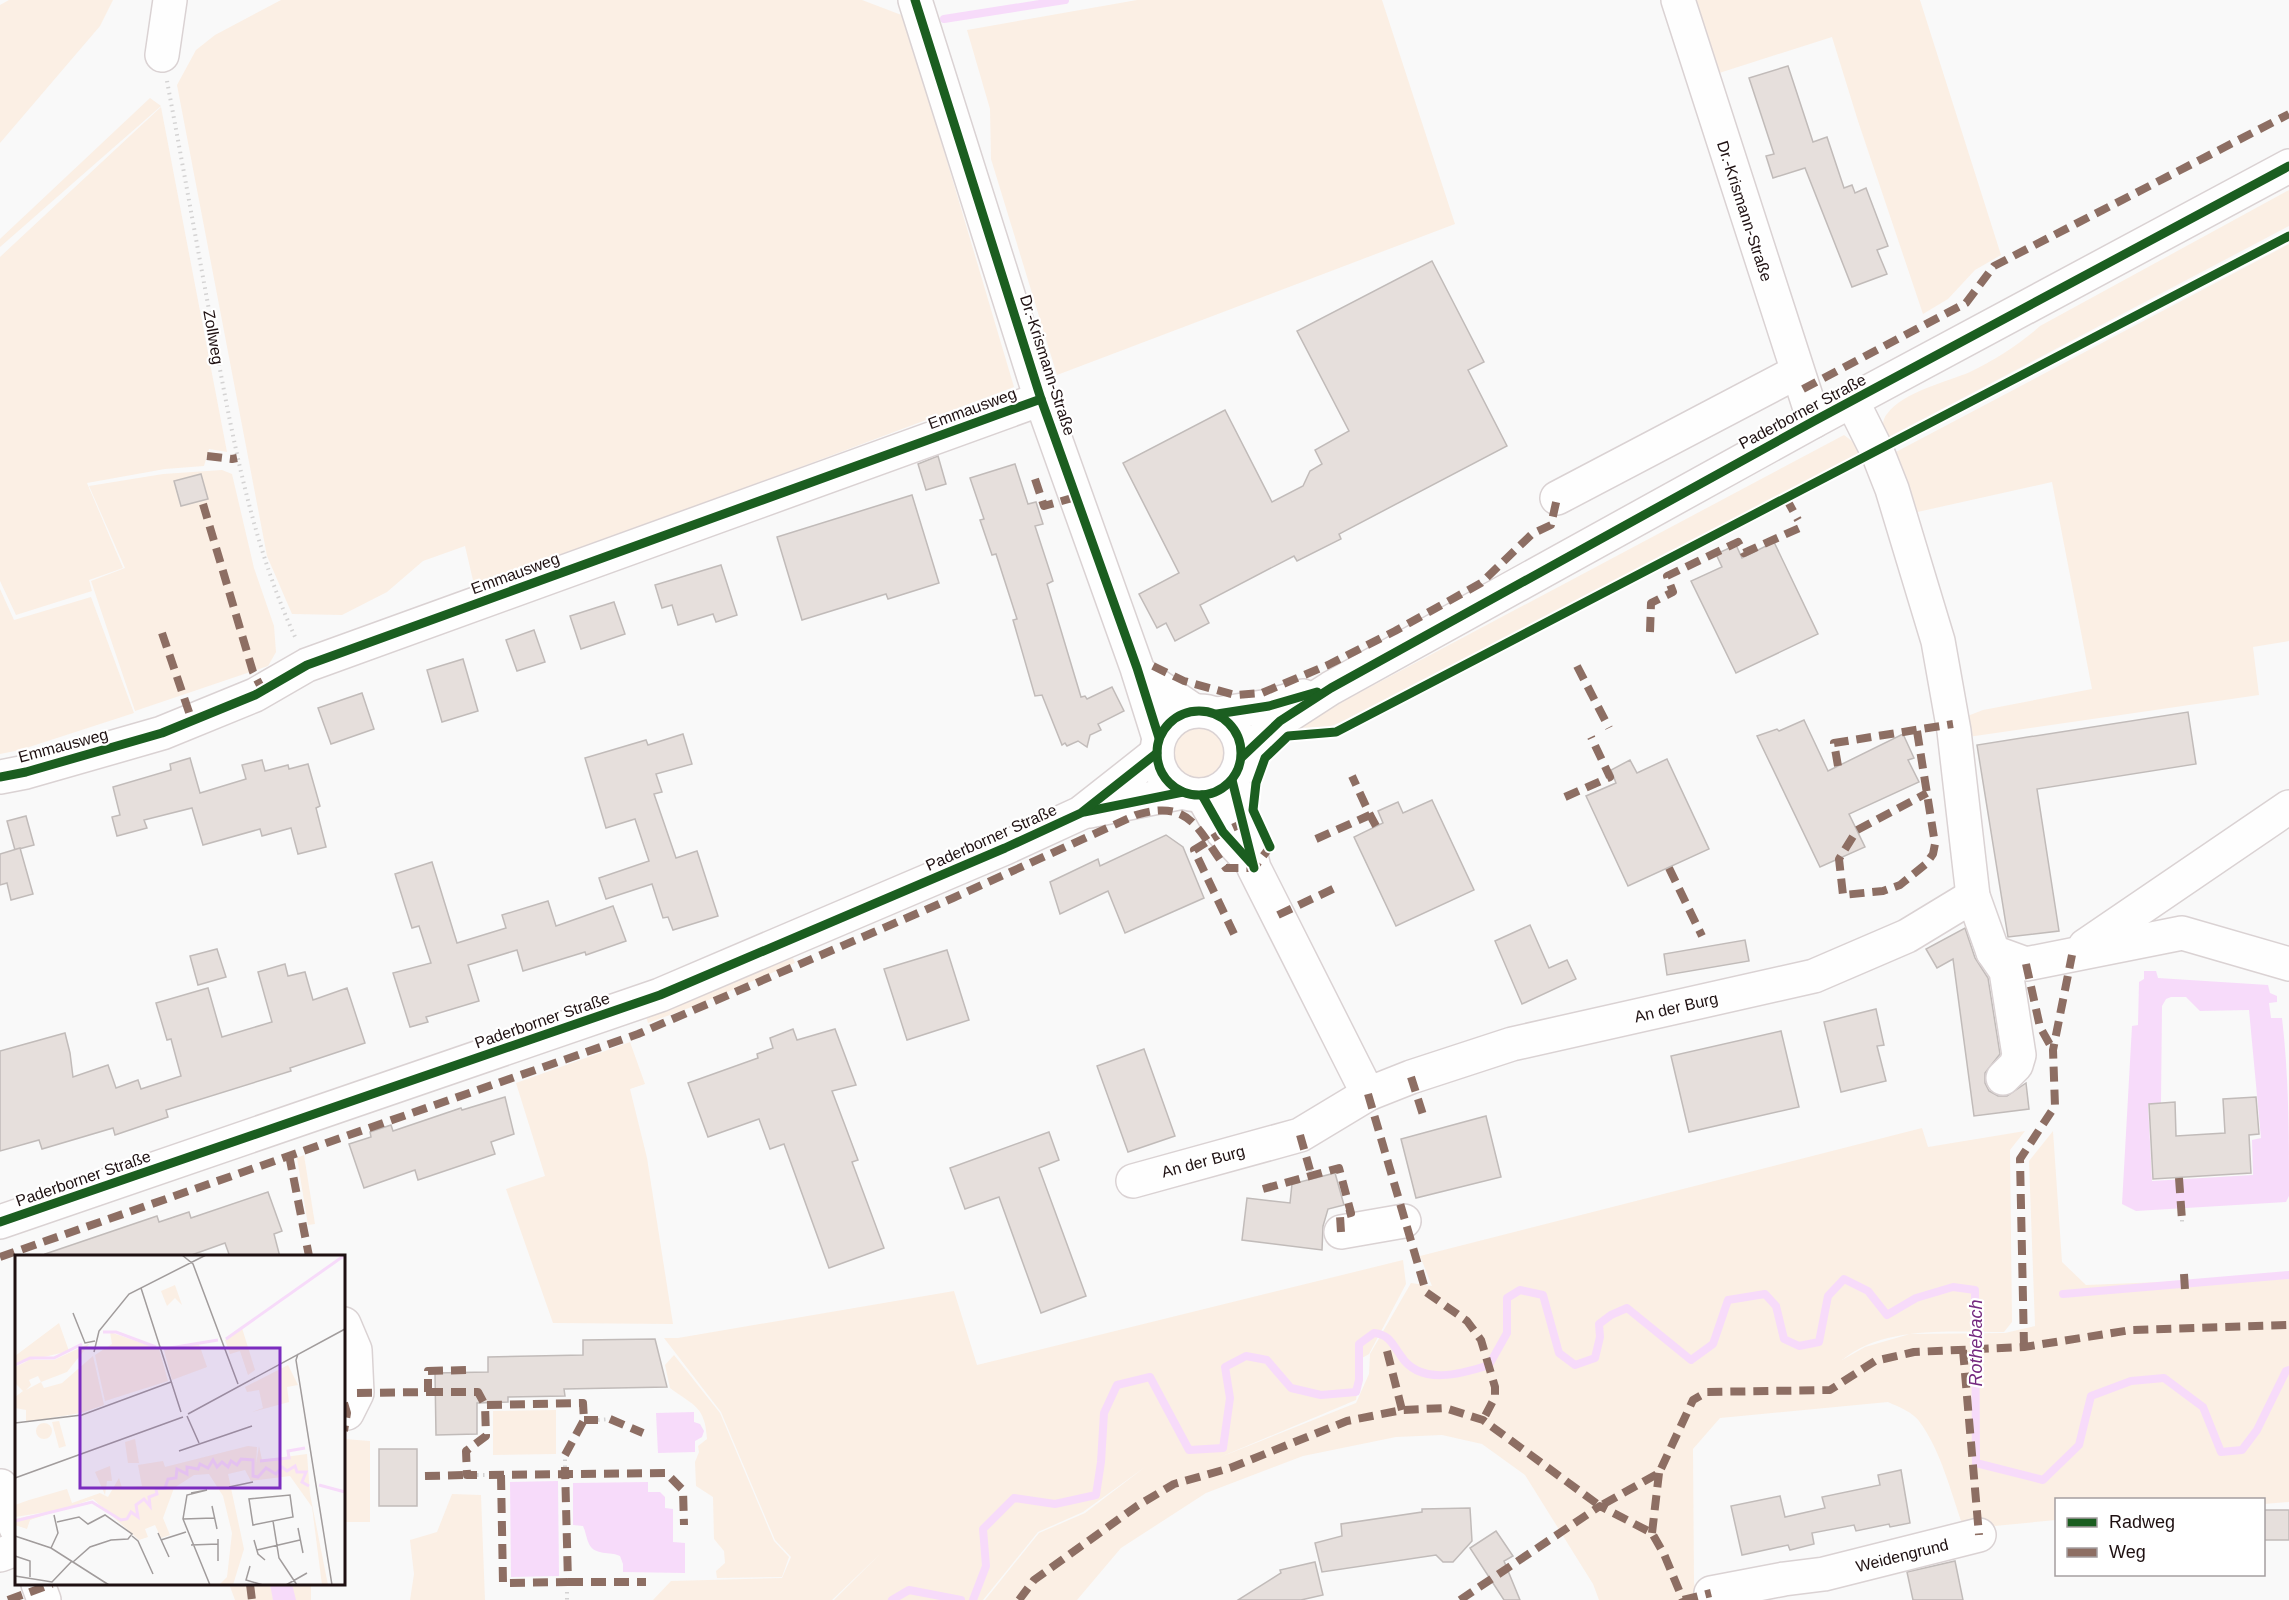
<svg xmlns="http://www.w3.org/2000/svg" width="2289" height="1600" font-family="Helvetica,sans-serif">
<style>
.green{fill:#fbefe4}
.water{fill:#f7dbfa;fill-rule:evenodd}
.lines{fill:none;stroke-linecap:round;stroke-linejoin:round}
.stream{stroke:#f7dbfa;stroke-width:8}
.building{fill:#e6dfdc;stroke:#c1bbb9;stroke-width:1.5}
.minor-casing{stroke:#dad2d3;stroke-width:36}
.major-casing{stroke:#dad2d3;stroke-width:36}
.path{stroke:#d4d3d3;stroke-width:4;stroke-dasharray:1.5 4.5;stroke-linecap:butt}
.minor{stroke:#fefefe;stroke-width:33}
.major{stroke:#fefefe;stroke-width:33}
.quiet{stroke:#8d6e63;stroke-width:8;stroke-dasharray:15 8;stroke-linecap:butt}
.cycleway-casing{stroke:#fff;stroke-width:13}
.cycleway{stroke:#1b5e20;stroke-width:9}
.labels{text-anchor:middle;stroke-width:4.5;stroke-linejoin:round;paint-order:stroke}
.street-label{font-size:16px;fill:#1e1011;stroke:#fff}
.water-label{font-size:18px;font-style:italic;fill:#74297f;stroke:#fff}
.inset-river{fill:none;stroke:#f7dbfa;stroke-width:3}
.inset-road{fill:none;stroke:#a19c9c;stroke-width:1.5}
.view{fill:#7b2cbf;fill-opacity:0.15;stroke:#7b2cbf;stroke-width:3}
.inset-edge{fill:none;stroke:#1e1011;stroke-width:3}
</style>
<rect width="100%" height="100%" fill="#f9f9f9"/>
<!-- green -->
<g class="green">
<path d="M9,0H113L100,26L0,143V5Z"/>
<path d="M281,0H862L904,16L1014,387L475,589L465,546L423,561L387,592L342,615L292,614L267,556L177,85L196,50L215,35Z"/>
<path d="M1137,0H1382L1455,224L1057,375L991,159L990,109L967,30Z"/>
<path d="M1689,0H1920L2001,255L1975,270L1948,299L1923,314L1858,121L1832,37L1713,75Z"/>
<path d="M150,98L161,106L0,247V239Z"/>
<path d="M161,107L227,452L209,449L204,466L165,469L87,483L123,568L89,580L92,591L16,615L0,581V257Z"/>
<path d="M2289,190V226L1883,440C1883,431 1881,421 1887,414C1903,392 1946,382 1970,372C1995,360 2020,344 2040,326Z"/>
<path d="M2289,244V641L2253,647L2259,695L1968,737L1965,717L1983,710L2092,689L2052,482L1913,513L1894,453Z"/>
<path d="M1844,435L1865,451L1341,722L1329,727L1293,728Z"/>
<path d="M222,470L232,474L254,568L274,626L276,652L268,666L135,711L91,581L125,568L89,486L163,474Z"/>
<path d="M0,589L14,620L91,597L134,713L20,750L0,754Z"/>
<circle cx="1199" cy="753" r="27"/>
<path d="M793,958L795,963L697,1005L648,1023L646,1016Z"/>
<path d="M630,1042L645,1084L630,1089L647,1158L673,1324L553,1323L506,1189L545,1176L516,1083Z"/>
<path d="M1922,1128L1928,1147L2025,1131L2010,1150L2012,1322L2004,1332C1953,1332 1884,1325 1842,1360L1865,1347L1910,1334L2005,1333L2035,1326L2029,1161L2053,1131L2062,1262L2086,1285L2289,1277V1502L2264,1504V1500H2056V1520L1964,1529C1951,1494 1942,1452 1919,1421C1912,1412 1899,1407 1888,1402L1720,1418L1693,1449L1694,1583L1698,1600H1599L1593,1584L1525,1475L1482,1444L1442,1435L1396,1437L1303,1456L1206,1493L1121,1548L1077,1600H985L1039,1533L1085,1513L1145,1467L1083,1512L1038,1532L983,1600H834L880,1554L832,1600H653L671,1581L782,1578L791,1557L775,1540L721,1412L664,1338H678L954,1291L977,1365L1403,1260L1406,1284L1369,1354L1362,1358L1356,1400L1218,1458L1356,1403L1369,1374L1370,1354L1411,1283L1432,1286L1420,1256Z"/>
<path d="M304,1155L315,1224L308,1225L297,1158Z"/>
<path d="M674,1355L720,1413L774,1541L789,1557L782,1577L717,1578L716,1571L725,1563L724,1551L714,1539L713,1497L696,1486L695,1462L699,1452L698,1446L707,1439C705,1406 694,1406 670,1388L665,1365Z"/>
<path d="M556,1410V1454L493,1455V1411Z"/>
<path d="M344,1439L370,1441V1522H344Z"/>
<path d="M452,1494L481,1495L485,1600H410L414,1574L410,1540L437,1532Z"/>
<path d="M229,1584H311V1600H235Z"/>
</g>
<!-- water -->
<g class="water">
<path d="M2144,971H2156L2158,978L2268,985L2270,993L2277,996V1002L2269,1003L2271,1018H2282C2289,1077 2289,1136 2289,1196L2286,1202L2136,1211L2122,1204L2132,1026L2138,1025L2139,982L2144,979ZM2171,997H2186L2200,1011L2249,1010L2261,1138L2252,1140L2253,1175L2152,1181L2148,1104L2161,1103L2162,1006L2166,999Z"/>
<path d="M694,1412V1422L700,1424L704,1431L702,1437L695,1441V1452L658,1453L656,1413Z"/>
<path d="M558,1481L559,1576L511,1577L510,1482Z"/>
<path d="M648,1482V1492H660L665,1497V1508L673,1509V1542L685,1543V1573L623,1572V1564L620,1556C610,1551 595,1556 589,1544C586,1538 586,1532 583,1526L573,1525V1483Z"/>
<path d="M270,1584H292L296,1600H273Z"/>
</g>
<g class="lines">
<!-- stream -->
<g class="stream">
<path d="M944,19L1065,0"/>
<path d="M2063,1294L2289,1275"/>
<path d="M892,1600L909,1590L961,1600"/>
<path d="M973,1600L986,1566L983,1529L1014,1498L1055,1504L1096,1495L1101,1462L1104,1413L1117,1385L1150,1377L1189,1450L1223,1448L1230,1398L1225,1367L1246,1356L1267,1360L1291,1388L1321,1395L1356,1392L1359,1380V1344L1374,1333C1390,1335 1392,1344 1401,1356C1420,1386 1462,1374 1489,1365L1507,1333V1298L1520,1290L1543,1295L1559,1353L1575,1365L1595,1358L1600,1337L1599,1324L1611,1315L1627,1308L1691,1360L1713,1344L1728,1300L1765,1294L1776,1306L1784,1339L1799,1346L1819,1342L1828,1296L1844,1279L1868,1291L1887,1315L1916,1298L1953,1287L1975,1290L1976,1463L2043,1480L2079,1445L2091,1396L2131,1381L2164,1378L2203,1407L2221,1452L2242,1450L2257,1430L2286,1371L2289,1370"/>
</g>
</g>
<!-- building -->
<g class="building">
<path d="M1788,66L1813,142L1827,137L1844,188L1852,185L1855,193L1866,188L1888,246L1877,250L1887,274L1852,287L1805,168L1773,178L1766,156L1774,154L1749,78Z"/>
<path d="M1432,261L1484,362L1468,370L1507,446L1339,534L1341,539L1297,561L1294,556L1200,605L1209,623L1175,641L1166,623L1157,628L1139,594L1179,573L1123,463L1225,410L1272,502L1303,486L1310,471L1322,464L1315,450L1349,431L1297,331Z"/>
<path d="M938,456L946,484L926,490L918,464Z"/>
<path d="M1015,464L1028,504L1036,502L1043,524L1035,526L1053,581L1047,584L1081,697L1085,696L1087,699L1112,687L1124,711L1098,724L1101,730L1090,735L1087,747L1078,741L1067,746L1065,743L1062,745L1042,695L1035,696L1013,620L1017,619L996,554L992,555L980,520L984,519L970,478Z"/>
<path d="M201,474L208,499L181,506L174,481Z"/>
<path d="M912,495L939,583L888,599L886,594L802,620L777,537Z"/>
<path d="M1774,542L1818,634L1736,673L1691,581L1722,567L1716,554L1736,545L1742,558Z"/>
<path d="M721,565L737,615L716,622L713,614L678,625L672,605L662,608L655,585Z"/>
<path d="M614,602L625,634L581,649L570,616Z"/>
<path d="M534,630L545,662L517,671L506,640Z"/>
<path d="M463,659L478,711L442,722L427,670Z"/>
<path d="M362,693L374,729L331,744L318,708Z"/>
<path d="M2188,712L2196,764L2037,789L2059,931L2008,937L1977,745Z"/>
<path d="M1804,720L1828,771L1903,734L1914,758L1908,760L1919,782L1849,814L1865,847L1820,867L1757,736L1777,729L1779,731Z"/>
<path d="M683,734L692,764L656,774L662,792L654,794L676,858L697,851L718,916L673,930L668,917L663,918L652,884L606,899L599,878L649,861L635,819L606,828L585,758L646,740L648,745Z"/>
<path d="M190,758L200,793L246,779L242,765L262,760L265,771L288,765L289,769L308,764L320,806L316,808L326,847L298,854L291,828L262,836L260,829L203,845L192,808L144,820L147,828L117,836L112,817L120,815L113,787L171,770L170,764Z"/>
<path d="M1667,759L1709,849L1628,886L1586,796L1616,783L1611,770L1630,760L1637,773Z"/>
<path d="M1432,800L1474,890L1396,926L1354,837L1383,823L1378,811L1398,802L1403,813Z"/>
<path d="M26,816L34,845L15,850L7,821Z"/>
<path d="M1166,835L1183,847L1204,898L1125,933L1108,891L1060,914L1050,882L1098,859L1100,866Z"/>
<path d="M20,848L33,894L11,900L7,883L0,885V854Z"/>
<path d="M432,862L457,943L506,928L502,915L548,901L556,926L613,906L626,941L586,955L585,952L523,971L517,950L468,965L479,1001L426,1017L428,1022L410,1027L393,973L431,963L419,926L412,928L395,874Z"/>
<path d="M1530,925L1549,968L1567,960L1576,979L1522,1004L1495,941Z"/>
<path d="M1965,928L1975,958L1988,978L2000,1054L1985,1073V1083L1989,1091L1998,1096H2007L2026,1083L2029,1109L1974,1116L1953,959L1937,968L1926,949Z"/>
<path d="M1745,940L1749,961L1667,975L1664,954Z"/>
<path d="M217,949L226,977L198,985L190,956Z"/>
<path d="M947,950L969,1020L907,1040L884,969Z"/>
<path d="M285,964L288,976L305,972L313,1000L347,988L365,1043L290,1068L291,1071L166,1110L168,1117L115,1135L113,1128L42,1149L39,1140L0,1151V1051L65,1033L70,1053L73,1077L108,1065L116,1088L138,1080L141,1089L181,1076L171,1039L167,1040L156,1003L208,988L222,1037L272,1022L258,972Z"/>
<path d="M1876,1009L1884,1045L1877,1046L1886,1081L1841,1092L1824,1022Z"/>
<path d="M793,1029L797,1040L835,1029L856,1085L832,1091L858,1160L852,1162L884,1248L829,1268L784,1144L770,1149L759,1119L708,1137L688,1083L758,1058L757,1054L773,1048L770,1038Z"/>
<path d="M1781,1031L1799,1107L1689,1132L1671,1056Z"/>
<path d="M1144,1049L1175,1136L1128,1152L1097,1066Z"/>
<path d="M505,1097L514,1134L491,1142L495,1154L418,1180L415,1170L364,1188L349,1144L371,1137L370,1132L391,1125L393,1131L461,1108L462,1110Z"/>
<path d="M2256,1097L2259,1134L2249,1135L2251,1173L2153,1179L2149,1104L2175,1102L2176,1136L2225,1133L2223,1099Z"/>
<path d="M1486,1116L1501,1177L1416,1198L1401,1139Z"/>
<path d="M1049,1132L1059,1160L1039,1168L1086,1296L1041,1313L999,1197L965,1209L950,1168Z"/>
<path d="M1335,1173L1344,1205L1328,1209L1323,1226L1322,1250L1242,1240L1247,1198L1290,1203L1292,1184Z"/>
<path d="M268,1192L282,1231L274,1234L280,1257H230L225,1243L186,1257H46L45,1254L157,1216L159,1222L189,1212L191,1218Z"/>
<path d="M655,1339L667,1387L564,1389L565,1396L508,1397V1402L477,1403V1434L436,1435L435,1373L488,1372V1357L583,1355V1340Z"/>
<rect x="379" y="1449" width="38" height="57"/>
<path d="M1901,1470L1910,1523L1890,1527L1889,1524L1856,1531L1854,1525L1812,1533L1814,1544L1790,1550L1788,1545L1742,1555L1731,1506L1780,1496L1785,1517L1825,1508L1822,1497L1880,1485L1878,1475Z"/>
<path d="M1470,1508L1472,1541L1453,1562H1443L1436,1555L1322,1572L1315,1543L1342,1536L1341,1524L1422,1512V1509Z"/>
<rect x="2264" y="1510" width="25" height="30"/>
<path d="M1496,1531L1513,1556L1504,1561L1520,1600H1504L1470,1548Z"/>
<path d="M1955,1561L1963,1600H1913L1907,1572Z"/>
<path d="M1315,1562L1323,1595L1301,1600H1238L1281,1573L1280,1570Z"/>
</g>
<g class="lines">
<defs>
<g id="minor">
<path d="M915,0L1041,399L1137,668L1159,738"/>
<path d="M1678,0L1814,421"/>
<path d="M162,55L170,0"/>
<path d="M1852,401L1877,451L1892,489L1938,641L1954,731L1973,896L1993,952L2026,964L2182,933L2289,964"/>
<path d="M1557,498L1797,372"/>
<path d="M1139,673L1193,710"/>
<path d="M0,777L26,772L162,733L255,695L307,665L1041,399"/>
<path d="M1232,780L1254,868L1368,1094"/>
<path d="M1202,795L1223,832L1252,863"/>
<path d="M2085,946L2289,807"/>
<path d="M1993,952L2006,971L2019,1055L2016,1065L2003,1078"/>
<path d="M1133,1181L1300,1135L1368,1094L1411,1077L1512,1044L1814,976L1907,936L1973,896"/>
<path d="M1341,1232L1404,1221"/>
<path d="M344,1324L355,1350L357,1393L347,1413"/>
<path d="M1,1486L16,1528"/>
<path d="M0,1555L16,1549"/>
<path d="M38,1584L44,1600"/>
<path d="M1711,1593L1784,1579L1824,1574L1979,1535"/>
</g>
<g id="major">
<circle cx="1199" cy="753" r="42"/>
<path d="M1217,714L1269,706L1303,696"/>
<path d="M1242,757L1280,721L1331,688L1814,421L2289,166"/>
<path d="M1089,811L1183,792"/>
<path d="M0,1222L660,995L1005,848L1081,813L1157,753"/>
</g>
</defs>
<!-- minor casing -->
<use href="#minor" class="minor-casing"/>
<!-- major casing -->
<use href="#major" class="major-casing"/>
<!-- path -->
<g class="path">
<path d="M167,81C183,166 198,251 214,337C233,440 252,544 296,639"/>
<path d="M1310,1170L1311,1173"/>
<path d="M2182,1220V1225"/>
<path d="M598,1420L610,1419"/>
<path d="M565,1467V1455"/>
<path d="M477,1475H489"/>
<path d="M567,1592V1600"/>
</g>
<!-- minor -->
<use href="#minor" class="minor"/>
<!-- major -->
<use href="#major" class="major"/>
<!-- quiet -->
<g class="quiet">
<path d="M1803,389L1966,303L1994,266L2289,114"/>
<path d="M207,456L232,459L237,458"/>
<path d="M1035,479L1044,506L1076,497"/>
<path d="M1786,498L1798,520"/>
<path d="M203,504L253,672L263,691"/>
<path d="M1650,632L1651,603L1673,592L1667,576L1738,542L1744,553L1806,525"/>
<path d="M162,633L192,721"/>
<path d="M1153,666L1184,681L1235,695L1262,693L1328,665L1395,631L1481,583L1532,534L1551,525L1557,498"/>
<path d="M1577,666L1609,728"/>
<path d="M1917,731L1935,844L1933,854L1926,864L1900,885L1883,891L1843,895L1839,859L1857,830L1927,793"/>
<path d="M1838,766L1834,743L1953,724"/>
<path d="M1565,797L1610,777L1591,737"/>
<path d="M1370,815L1376,826"/>
<path d="M1316,839L1370,815L1352,776"/>
<path d="M1669,868L1702,936"/>
<path d="M1278,915L1337,887"/>
<path d="M1234,934L1194,850L1223,832L1248,821"/>
<path d="M2026,964L2040,1027L2053,1050"/>
<path d="M1411,1077L1424,1118"/>
<path d="M1368,1094L1426,1292L1467,1321L1481,1340L1495,1387V1397L1483,1420"/>
<path d="M1300,1135L1310,1170"/>
<path d="M289,1155L309,1256"/>
<path d="M2179,1178L2182,1220"/>
<path d="M1263,1189L1339,1168L1351,1213L1340,1216L1341,1232"/>
<path d="M0,1257L638,1034L953,898L1136,815C1191,798 1198,831 1226,868H1254L1270,847L1268,843"/>
<path d="M2184,1274L2185,1290"/>
<path d="M2024,1347L2020,1159L2055,1106L2053,1050L2072,955"/>
<path d="M1963,1350L1979,1535"/>
<path d="M1387,1351L1402,1410"/>
<path d="M428,1392H478L485,1405"/>
<path d="M357,1393L428,1392V1371L467,1370"/>
<path d="M344,1403L347,1413L344,1431"/>
<path d="M610,1419L643,1433"/>
<path d="M584,1420H598"/>
<path d="M477,1475H467L466,1451L486,1436L485,1405L583,1403L584,1420L565,1455"/>
<path d="M489,1475L666,1473L683,1490L684,1525"/>
<path d="M501,1475L503,1583L568,1582L565,1467"/>
<path d="M425,1476L467,1475"/>
<path d="M1652,1533L1659,1473"/>
<path d="M568,1582H646"/>
<path d="M250,1584L252,1600"/>
<path d="M8,1600L52,1584"/>
<path d="M1019,1600L1034,1580L1137,1506L1174,1484L1230,1468L1347,1421L1402,1410L1445,1408L1483,1420L1600,1506L1659,1473L1693,1400L1707,1392L1830,1390L1875,1361L1914,1352L2024,1347L2131,1330L2289,1325"/>
<path d="M1460,1600L1600,1506L1652,1533L1664,1554L1683,1600"/>
<path d="M1683,1600L1711,1593"/>
</g>
<defs>
<g id="cycleway">
<path d="M915,0L1041,399L1137,668L1159,738"/>
<circle cx="1199" cy="753" r="42"/>
<path d="M1217,714L1269,706L1317,692"/>
<path d="M1242,757L1280,721L1331,688L1814,421L2289,166"/>
<path d="M0,777L26,772L162,733L255,695L307,665L1041,399"/>
<path d="M1232,780L1254,868"/>
<path d="M1202,795L1223,832L1251,863"/>
<path d="M1084,812L1183,792"/>
<path d="M1270,847L1253,810L1256,783L1265,758L1288,736L1336,732L2289,236"/>
<path d="M0,1222L660,995L1005,848L1081,813L1157,753"/>
</g>
</defs>
<!-- cycleway casing -->
<use href="#cycleway" class="cycleway-casing"/>
<!-- cycleway -->
<use href="#cycleway" class="cycleway"/>
</g>
<g class="labels">
<!-- street labels -->
<g class="street-label">
<text transform="translate(1745 211) rotate(72)" y="6">Dr.-Krismann-Straße</text>
<text transform="translate(214 337) rotate(80)" y="6">Zollweg</text>
<text transform="translate(1048 365) rotate(72)" y="6">Dr.-Krismann-Straße</text>
<text transform="translate(972 408) rotate(-20)" y="6">Emmausweg</text>
<text transform="translate(1802 411) rotate(-28)" y="6">Paderborner Straße</text>
<text transform="translate(515 573) rotate(-20)" y="6">Emmausweg</text>
<text transform="translate(63 745) rotate(-15)" y="6">Emmausweg</text>
<text transform="translate(991 837) rotate(-24)" y="6">Paderborner Straße</text>
<text transform="translate(1676 1007) rotate(-13)" y="6">An der Burg</text>
<text transform="translate(542 1020) rotate(-19)" y="6">Paderborner Straße</text>
<text transform="translate(1203 1161) rotate(-15)" y="6">An der Burg</text>
<text transform="translate(83 1178) rotate(-19)" y="6">Paderborner Straße</text>
<text transform="translate(1902 1555) rotate(-14)" y="6">Weidengrund</text>
</g>
<!-- water labels -->
<g class="water-label">
<text transform="translate(1976 1343) rotate(-90)" y="6">Rothebach</text>
</g>
</g>
<!-- overview -->
<g transform="translate(15 1255)">
<rect width="330" height="330" fill="#f9f9f9"/>
<path d="M160,30L167,50L160,43L152,51L146,36ZM44,68L54,96L0,109V101ZM227,73L240,115L233,120L225,96L215,99L210,85ZM95,77L144,94L153,126L90,146L80,100L97,89ZM75,88L52,117L26,127L23,121L14,125L16,130L11,135L26,127L29,133L47,128L78,101L89,150L66,158L11,167V155L0,153V142L8,136L0,128V112L15,105H39ZM184,89L192,112L157,125L149,95ZM273,110L283,130L272,132L274,147L237,157L248,153L244,135L232,137L230,132ZM44,166L51,191L44,193L37,167ZM21 176a8 8 0 1 1 16 0a8 8 0 1 1-16 0ZM120,184L124,208H113L110,187ZM233,191L242,192L241,209L244,191L247,205L292,199L295,239L313,330H307L297,252L275,221L236,226L230,215L213,219L229,294L218,330H204L212,322L217,278L208,241L194,219L179,220L159,233L148,263L155,280L146,283L140,270L130,274L133,282L124,285L78,244L15,265L12,274L0,270V264L38,256L0,262V250L14,245L52,234L57,248L85,238L93,242L104,223L107,233L127,231L123,210L148,206L150,212ZM95,211L97,226H92L90,240L80,217Z" fill="#fbefe4"/>
<path class="inset-river" d="M88,77H101L141,92M211,84L330,0M149,94L203,85M0,110L15,103H39L67,89M245,206L274,203L273,196L290,193M304,230L330,237M0,266L77,247L106,265L112,264L116,257L123,262L121,250L129,244L135,251L134,242L142,239L141,234L150,233L153,224L161,223L162,214L172,219V212L183,214L185,209L193,213L198,205L202,212L207,207L213,212L216,206L222,210L226,204L238,205V221L243,222L251,213L261,219L267,212L272,216L280,211L282,217H291L287,227L294,231"/>
<path class="inset-road" d="M167,0L178,9L223,129M126,33L166,157M58,58L70,88L80,86M79,97L84,76L114,39L191,0M283,99L281,105L317,330M173,159L330,74M172,161L184,188M0,168L67,160L156,127M164,196L237,171M0,223L168,162M214,232L238,227M176,238L192,235L172,240L168,264L195,330M275,240L278,262L238,270L234,244ZM197,251L202,274M168,264L199,263M258,266L264,303L282,330M42,267L64,262L73,269L90,260L117,279L113,284L96,285L75,292L58,307M283,273L288,298M143,278L154,302M0,281L36,293L94,330M117,281L123,286L138,319M203,284V306M146,285L171,277M239,285L243,299L250,305M176,290L203,289M36,293L43,278L39,260M242,295L285,285M0,301L15,306V322M235,311L231,325L248,330M0,321L37,327L57,306M271,330L292,318"/>
<path class="view" d="M65,93H265V233H65Z"/>
<rect width="330" height="330" class="inset-edge"/>
</g>
<!-- legend -->
<rect x="2055" y="1498" width="210" height="78" fill="#ffffff" stroke="#a59fa0" stroke-width="1.5"/>
<rect x="2067" y="1518" width="30" height="9" fill="#1b5e20" stroke="#a59fa0" stroke-width="1.5"/>
<text x="2109" y="1528" font-size="18" fill="#1e1011">Radweg</text>
<rect x="2067" y="1548" width="30" height="9" fill="#8d6e63" stroke="#a59fa0" stroke-width="1.5"/>
<text x="2109" y="1558" font-size="18" fill="#1e1011">Weg</text>
</svg>
